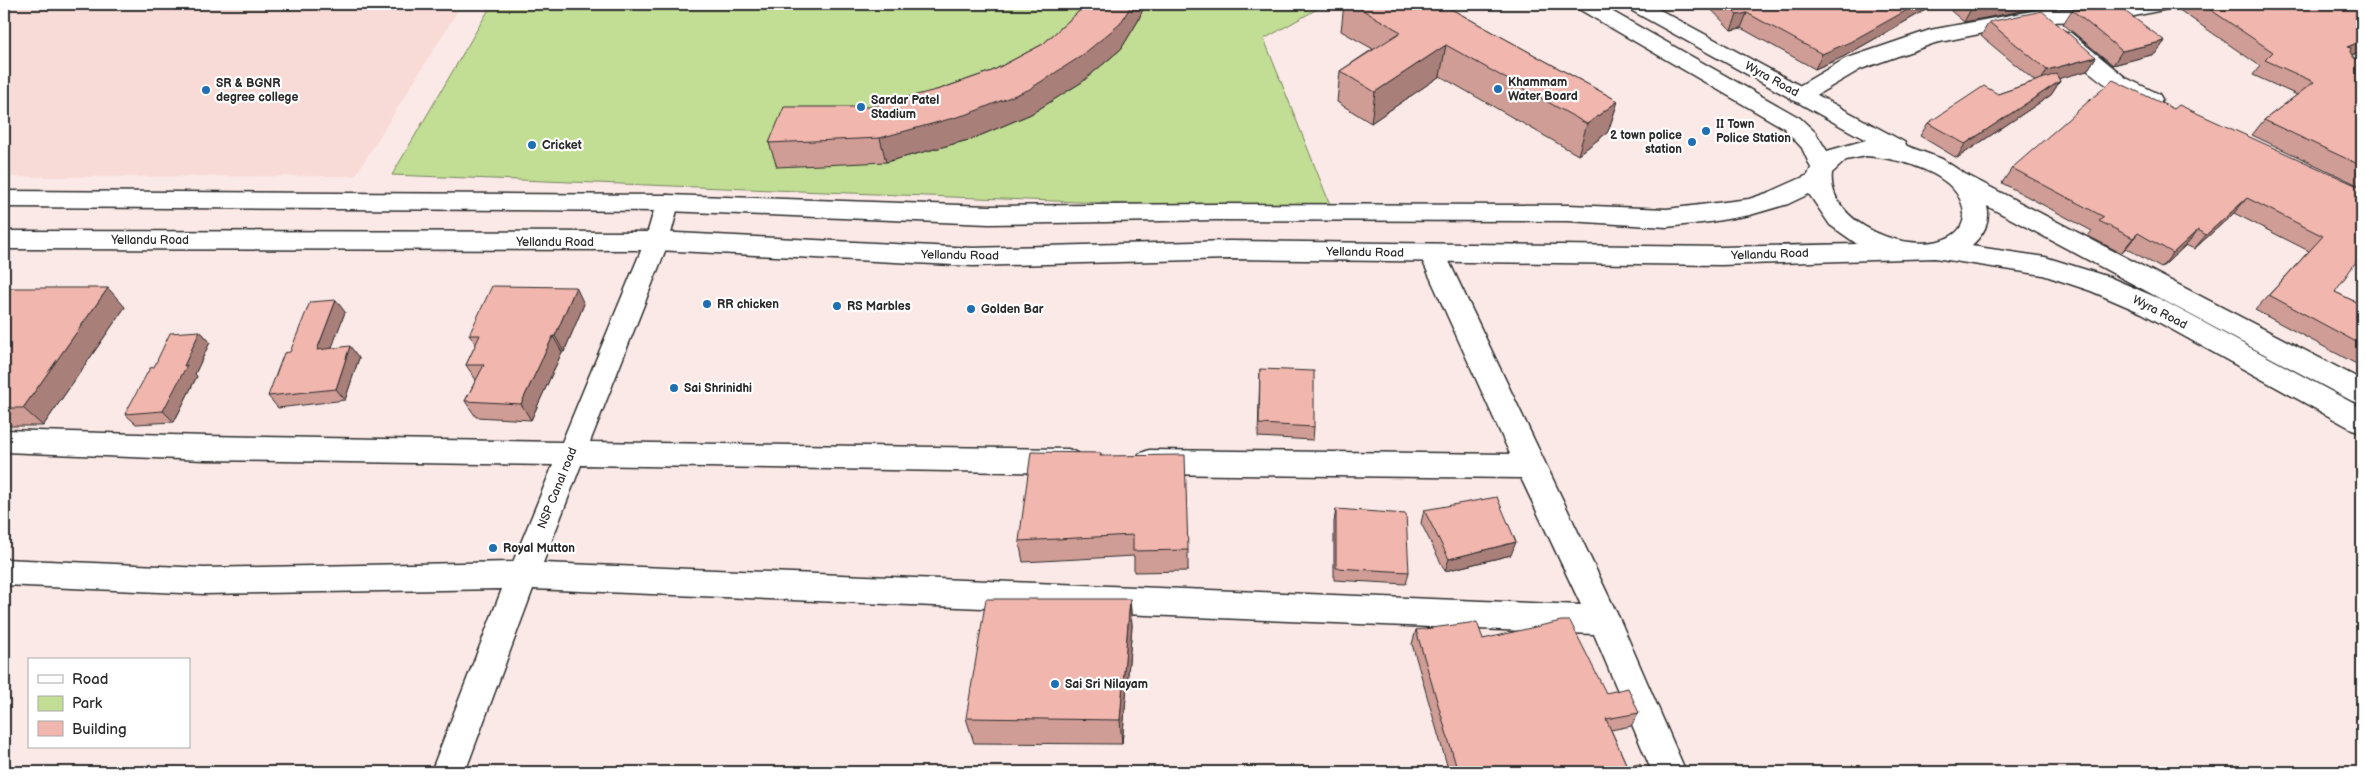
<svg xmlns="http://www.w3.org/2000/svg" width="2366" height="776" font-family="'Balsamiq Sans',sans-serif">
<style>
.built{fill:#f8dad6}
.green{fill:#c2dd94;stroke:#768460}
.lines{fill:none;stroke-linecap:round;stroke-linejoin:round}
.minor-casing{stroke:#2b2b2b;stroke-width:3}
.major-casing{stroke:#2b2b2b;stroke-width:3}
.minor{fill:#fff;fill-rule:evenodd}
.major{fill:#fff;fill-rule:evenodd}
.wall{fill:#cf9d96;stroke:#2b2b2b}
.shaded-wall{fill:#a97f7a;stroke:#2b2b2b}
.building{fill:#f1b6ae;stroke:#2b2b2b}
.poi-dot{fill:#1f6fb2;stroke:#fff;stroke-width:2}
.labels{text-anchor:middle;stroke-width:4.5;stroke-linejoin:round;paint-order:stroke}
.street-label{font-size:12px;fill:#2b2b2b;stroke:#fff}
.poi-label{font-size:12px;font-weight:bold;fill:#2b2b2b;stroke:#fff;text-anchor:start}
</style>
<rect width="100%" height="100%" fill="#fbe9e7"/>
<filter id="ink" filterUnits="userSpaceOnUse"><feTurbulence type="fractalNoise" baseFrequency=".02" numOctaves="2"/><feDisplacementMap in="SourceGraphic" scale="10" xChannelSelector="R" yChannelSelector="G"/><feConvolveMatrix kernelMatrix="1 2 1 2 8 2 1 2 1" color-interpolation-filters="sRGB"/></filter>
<g filter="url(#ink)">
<!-- built -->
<path class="built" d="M4,4H462L355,176L4,177Z"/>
<!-- green -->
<path class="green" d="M492,4H1326L1264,39L1333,212L392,175Z"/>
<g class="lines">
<defs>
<g id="minor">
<path d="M2135,4H2175L2172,8L2111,21L2038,22L1935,43L1861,69L1808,100L1800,102L1792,100L1789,95L1792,90L1845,59L1930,30L2038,10L2111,9Z"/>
<path d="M2063,31L2071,33L2126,78L2159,94L2162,99L2159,104C2130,112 2077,61 2055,43L2052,38L2055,33Z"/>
<path d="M667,195L676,197L679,203L669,241L590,442L1068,449L1078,453L1082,461L1078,469L1068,473L581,465L543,563L1581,605L1521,478L1149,474L1139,470L1135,462L1139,454L1149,450L1510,454L1419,253L1423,247L1432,244L1441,247L1445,253L1620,620L1686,772H1652L1594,634L533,589L465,772H431L502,589L204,594L4,585V559L204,568L513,562L553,465L205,460L4,452V430L205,436L562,442L645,241L658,197Z"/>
</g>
<path id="major" d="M1574,4H1599L1800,118L1815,132L1827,151L1866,140L1627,8L1624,4H1649L1904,142L1907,146L1942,159L1965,174L2362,380V404L2352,401L1987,206C1991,223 1983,235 1971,246L2045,257L2109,277L2160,299L2362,408V432L2352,429L2142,313L2091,291L2043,275L1935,258L1721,265L1229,259L973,266L657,250L4,249V231L657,232L973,248L1229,241L1721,247L1857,244L1830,225L1809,194L1788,204L1750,215L1710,222L1667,227L1568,221L1216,220L989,224L667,211L4,207V191L667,195L989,206L1216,204L1568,205L1667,209L1749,199L1770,192L1808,175L1811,168L1802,148L1784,128L1577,8ZM1866,156C1898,158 1962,173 1964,214C1964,223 1960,231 1951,236C1912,258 1826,224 1832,173L1846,160Z"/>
</defs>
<!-- minor casing -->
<use href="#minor" class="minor-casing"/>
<!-- major casing -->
<use href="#major" class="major-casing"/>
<!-- minor -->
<use href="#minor" class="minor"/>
<!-- major -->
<use href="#major" class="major"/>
</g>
<!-- wall -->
<g class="wall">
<path d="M1087,4H1145L1138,21L1121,49L1082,82L1031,114L972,139L886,162L777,167L769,143L940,89L992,71L1043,44Z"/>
<path d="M1344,4H1442L1618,101L1608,132L1578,155L1440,76L1371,123L1337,102L1340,71L1373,49L1341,31Z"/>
<path d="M1706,4H1936L1843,57L1815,69L1741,28L1731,30Z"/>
<path d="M1955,4H2095L2093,7L2038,8L1964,22L1951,11Z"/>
<path d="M2176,4H2362V51L2352,55L2354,58L2362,61V187L2252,135L2264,120L2297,95L2253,75L2260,66L2175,7Z"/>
<path d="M2072,10L2165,41L2155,54L2113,65L2063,24Z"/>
<path d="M1989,22L2096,57L2087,71L2058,78L2060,81L2051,95L1957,158L1920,136L1928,123L1998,94L2035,81L1981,36Z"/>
<path d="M2174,109L2362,188L2335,292L2362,305V367L2255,310L2309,251L2234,213L2194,249L2186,245L2161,268L2126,248L2121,253L2088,236L2092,231L2002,183L2012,168Z"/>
<path d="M4,288L125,307L43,426H4Z"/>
<path d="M584,304L564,352H562L531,420L476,417L465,401L476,380L466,365L476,344L469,335Z"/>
<path d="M345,312L331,348L359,358L345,400L278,408L268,396Z"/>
<path d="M200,331L210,342L195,374L197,376L174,422L136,424L125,414Z"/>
<path d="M1260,369L1314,427L1313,440L1258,437Z"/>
<path d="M1101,453V456L1188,550V571L1134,572V556L1023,562L1019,541Z"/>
<path d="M1336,509L1409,572L1406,584L1334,580V522Z"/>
<path d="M1424,510L1511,555L1445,571L1421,523Z"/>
<path d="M1130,599L1132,626L1122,744L974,743L966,718Z"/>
<path d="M1416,630L1483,639L1606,693L1639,713L1631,726L1611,730L1627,766L1643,772H1449L1412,644Z"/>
</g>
<!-- shaded-wall -->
<g class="shaded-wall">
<path d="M1132,4H1145L1138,21L1121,49L1082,82L1031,114L972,139L886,162L880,138Z"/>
<path d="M1918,4H1936L1843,57L1815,69L1822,54Z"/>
<path d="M1990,4H2041L2038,8L1964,22L1972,7Z"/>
<path d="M1747,13L1741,28L1731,30L1737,15Z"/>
<path d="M2165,41L2155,54L2113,65L2122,51Z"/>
<path d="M2362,41V51L2334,61L2347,47Z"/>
<path d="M1446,45L1440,76L1371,123L1375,92Z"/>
<path d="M2096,57L2087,71L2039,84L2047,70Z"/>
<path d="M2060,81L2051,95L1957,158L1965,144Z"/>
<path d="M1618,101L1608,132L1578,155L1587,124Z"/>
<path d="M2247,198L2234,213L2194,249L2206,235Z"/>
<path d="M2198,230L2186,245L2161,268L2173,253Z"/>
<path d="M2138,233L2126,248L2121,253L2133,238Z"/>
<path d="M576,287L584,304L564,352L555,336Z"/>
<path d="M108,288L125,307L43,426L23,408Z"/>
<path d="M336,300L345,312L327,361L317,350Z"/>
<path d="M200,331L210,342L195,374L197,376L174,422L163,411Z"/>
<path d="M553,336L562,352L531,420L521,404Z"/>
<path d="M350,346L359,358L345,400L336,389Z"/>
<path d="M1516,542L1511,555L1445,571L1449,559Z"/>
<path d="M1130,599L1132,626L1122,744L1120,720Z"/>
</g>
<!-- building -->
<g class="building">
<path d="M1087,4H1132L1120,24L1080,57L1028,90L968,114L880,138L769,143L784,107H869L940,89L992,71L1043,44Z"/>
<path d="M1352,4H1442L1618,101L1587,124L1446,45L1375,92L1340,71L1401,32Z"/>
<path d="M1726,4H1918L1850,42L1822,54L1747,13L1737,15Z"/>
<path d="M1968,4H1990L1972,7Z"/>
<path d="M2202,4H2362V41L2347,47L2351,48L2350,52L2354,58L2362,61V166L2264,120L2314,82L2265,60L2273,52Z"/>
<path d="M2122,9L2165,41L2122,51L2072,10Z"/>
<path d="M2042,11L2096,57L2047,70L1989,22Z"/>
<path d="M2056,74L2060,81L1965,144L1928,123L1984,86L1998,94Z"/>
<path d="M2113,80L2174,109L2179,105L2362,188V253L2335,292L2362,305V345L2269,295L2323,236L2247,198L2206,235L2198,230L2173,253L2138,233L2133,238L2099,221L2104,217L2012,168Z"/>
<path d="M492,286L576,287L555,336H553L521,404L465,401L484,365H466L480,335H469Z"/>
<path d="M4,288H108L23,408H4Z"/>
<path d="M336,300L317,350L350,346L336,389L268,396L284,353L290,352L310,302Z"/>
<path d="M200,331L184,366L187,365L163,411L125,414L150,368L154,367L170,333Z"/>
<path d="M1260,369L1314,371V427L1259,424Z"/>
<path d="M1031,452L1101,453L1100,456L1185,455L1188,550L1133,551V535L1019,541Z"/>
<path d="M1497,497L1516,542L1449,559L1424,510Z"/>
<path d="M1336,509L1406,514L1409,572L1336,568Z"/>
<path d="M986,599H1130L1120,720L966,718Z"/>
<path d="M1561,621H1570L1606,693L1628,688L1639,713L1606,719L1627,766L1640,764L1643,772H1458L1416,630L1477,622L1483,639Z"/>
</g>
</g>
<!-- markers -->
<g class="poi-dot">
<circle cx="1498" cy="89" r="5"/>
<circle cx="206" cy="90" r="5"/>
<circle cx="861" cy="107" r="5"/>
<circle cx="1706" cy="131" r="5"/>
<circle cx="1692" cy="142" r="5"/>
<circle cx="532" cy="145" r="5"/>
<circle cx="707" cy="304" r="5"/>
<circle cx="837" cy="306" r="5"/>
<circle cx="971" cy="309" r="5"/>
<circle cx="674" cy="388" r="5"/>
<circle cx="493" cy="548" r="5"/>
<circle cx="1055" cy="684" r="5"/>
</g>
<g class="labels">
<!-- street labels -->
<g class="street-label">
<text transform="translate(1772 79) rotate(29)" y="4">Wyra Road</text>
<text x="150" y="244">Yellandu Road</text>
<text x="555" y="246">Yellandu Road</text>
<text transform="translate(1365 252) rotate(1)" y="4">Yellandu Road</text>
<text transform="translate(1770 254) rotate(-2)" y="4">Yellandu Road</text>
<text transform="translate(960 255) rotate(1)" y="4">Yellandu Road</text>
<text transform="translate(2160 312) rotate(27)" y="4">Wyra Road</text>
<text transform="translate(557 488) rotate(-68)" y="4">NSP Canal road</text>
</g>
<!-- poi labels -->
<g class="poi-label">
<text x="1508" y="86">Khammam<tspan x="1508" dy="14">Water Board</tspan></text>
<text x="216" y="87">SR &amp; BGNR<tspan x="216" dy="14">degree college</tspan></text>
<text x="871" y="104">Sardar Patel<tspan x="871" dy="14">Stadium</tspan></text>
<text x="1716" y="128">II Town<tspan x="1716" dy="14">Police Station</tspan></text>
<text x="1682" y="139" text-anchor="end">2 town police<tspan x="1682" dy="14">station</tspan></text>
<text x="542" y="149">Cricket</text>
<text x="717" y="308">RR chicken</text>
<text x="847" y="310">RS Marbles</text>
<text x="981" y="313">Golden Bar</text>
<text x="684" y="392">Sai Shrinidhi</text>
<text x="503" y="552">Royal Mutton</text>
<text x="1065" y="688">Sai Sri Nilayam</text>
</g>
</g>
<!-- margin -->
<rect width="2366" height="776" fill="none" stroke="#fff" stroke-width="20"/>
<rect x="10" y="10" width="2346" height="756" fill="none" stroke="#2b2b2b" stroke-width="2" filter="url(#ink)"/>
<!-- legend -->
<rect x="28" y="658" width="162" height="90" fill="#ffffff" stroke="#aaaaaa"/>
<rect x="38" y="675" width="25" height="8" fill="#ffffff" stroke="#aaaaaa"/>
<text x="72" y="684" font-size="15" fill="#2b2b2b">Road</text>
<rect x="38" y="696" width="25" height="15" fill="#c2dd94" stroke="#aaaaaa"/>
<text x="72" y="708" font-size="15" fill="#2b2b2b">Park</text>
<rect x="38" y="721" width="25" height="15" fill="#f1b6ae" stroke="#aaaaaa"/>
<text x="72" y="734" font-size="15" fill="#2b2b2b">Building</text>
</svg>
